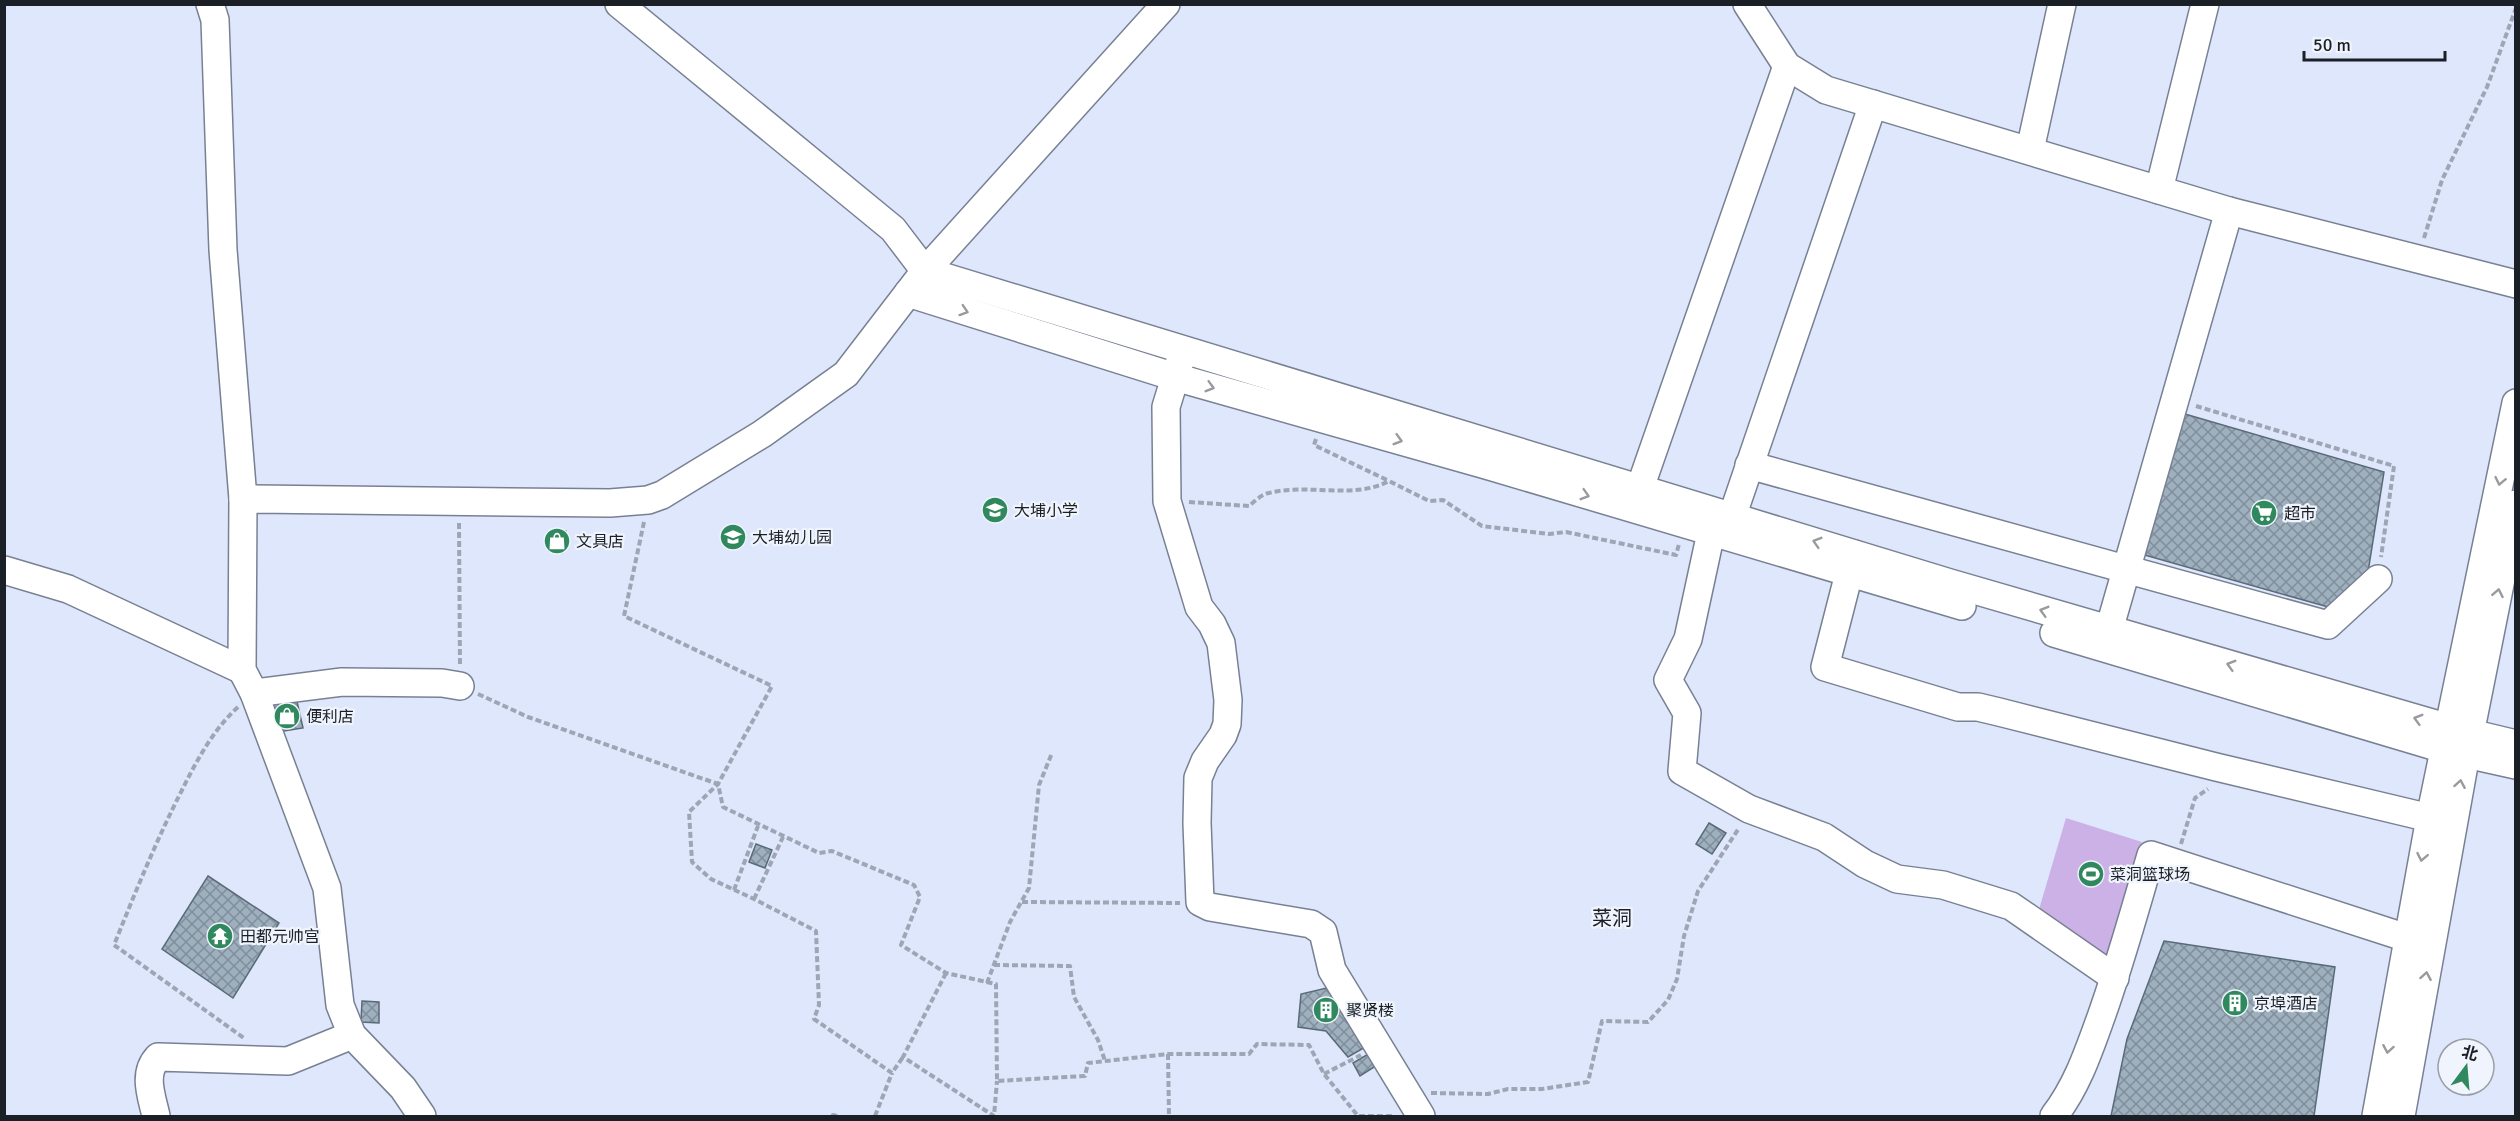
<svg xmlns="http://www.w3.org/2000/svg" width="2520" height="1121" font-family="Signika,'Noto Sans SC',sans-serif">
<style>
.pitch{fill:#ccb1e6}
.building{fill:url(#building-cross-hatch);stroke:#5a6a78;stroke-width:1.5}
.lines{fill:none;stroke-linecap:round;stroke-linejoin:round}
.minor-casing{stroke:#788193;stroke-width:30}
.path{stroke:#9ea6b5;stroke-width:4;stroke-dasharray:6 3;stroke-linecap:butt}
.minor{stroke:#fff;stroke-width:27}
.oneway{stroke:#989a9d}
.labels{text-anchor:middle;stroke-width:4.5;stroke-linejoin:round;paint-order:stroke}
.poi-label{font-size:16px;fill:#1b1f26;stroke:#f0f4fc;text-anchor:start}
.quarter-label{font-size:20px;fill:#1b1f26;stroke:#f0f4fc}
</style>
<defs>
<pattern id="building-cross-hatch" width="8" height="8" patternUnits="userSpaceOnUse" patternTransform="scale(1.5)"><rect width="8" height="8" fill="#9eafbe"/><path d="M0 0l8 8M0 8l8-8" fill="none" stroke="#808e9a"/></pattern>
</defs>
<rect width="100%" height="100%" fill="#dee7fb"/>
<!-- pitch -->
<path class="pitch" d="M2066,818L2142,842L2108,954L2099,962L2040,917V906Z"/>
<!-- building -->
<g class="building">
<path d="M2178,412L2384,472L2368,572L2328,607L2141,554Z"/>
<path d="M553,529L566,531L562,553L549,551Z"/>
<path d="M296,697L303,728L278,732L270,703Z"/>
<path d="M1709,823L1726,833L1712,854L1696,844Z"/>
<path d="M756,844L772,850L765,868L749,862Z"/>
<path d="M208,876L279,923L233,998L162,949Z"/>
<path d="M2164,941L2335,967L2314,1116H2111L2127,1039Z"/>
<path d="M1335,986L1374,1042L1348,1057L1326,1031L1298,1027L1301,994Z"/>
<path d="M362,1001L379,1002V1023L361,1022Z"/>
<path d="M1375,1050L1382,1062L1360,1076L1353,1063Z"/>
</g>
<g class="lines">
<defs>
<g id="minor">
<path d="M210,4L215,20L223,250L243,499"/>
<path d="M619,4L893,229L925,271L1950,583L2449,728L2516,744"/>
<path d="M1747,4L1787,66L1826,90L2229,211L2516,284"/>
<path d="M2030,150L2062,4"/>
<path d="M2159,190L2205,4"/>
<path d="M908,293L1175,377L1486,465L1962,606"/>
<path d="M1180,361L1166,407L1167,501L1199,607L1212,624L1221,643L1228,700L1227,724L1223,735L1205,761L1198,778L1197,823L1200,902L1210,907L1311,924L1323,932L1332,970L1421,1116"/>
<path d="M1749,465L2328,625L2378,579"/>
<path d="M1640,488L1787,66"/>
<path d="M1715,514L1688,639L1668,680L1687,713L1682,771L1749,809L1824,837L1865,864L1897,879L1943,885L2011,906L2115,978"/>
<path d="M1732,517L1873,104"/>
<path d="M1854,554L1825,667L1958,707H1978L1999,712L2216,767L2430,818"/>
<path d="M4,570L68,589L242,670"/>
<path d="M2109,630L2229,211"/>
<path d="M2054,633L2444,749L2516,765"/>
<path d="M254,693L342,682L442,683L460,686"/>
<path d="M156,1116C152,1097 142,1074 158,1057L288,1061L352,1035"/>
<path d="M422,1116L403,1088L352,1035L340,1005L327,888L254,693L242,670L243,499L610,503L648,500L662,495L762,434L846,374L925,271L1166,4"/>
<path d="M2054,1116C2077,1086 2088,1053 2101,1017C2120,964 2135,909 2151,855L2407,938"/>
<path d="M2376,1116L2430,818L2516,403"/>
<path d="M2401,1116L2466,754L2516,504"/>
</g>
</defs>
<!-- minor casing -->
<use href="#minor" class="minor-casing"/>
<!-- path -->
<g class="path">
<path d="M2424,238L2442,180L2487,87L2516,8"/>
<path d="M2196,406L2394,466L2381,557"/>
<path d="M1316,439L1314,445L1389,481"/>
<path d="M1189,502L1249,506C1255,501 1262,494 1269,493C1308,483 1354,500 1389,481L1429,501L1443,500L1482,526L1549,534L1566,532L1676,555L1679,544"/>
<path d="M644,522L624,616L772,686L718,784L689,812L692,862L711,879L754,899L816,931L819,1005L814,1019L892,1073L903,1057"/>
<path d="M459,523L460,665"/>
<path d="M478,694L528,717L718,784L723,807L819,853L832,851L914,885L920,897L901,945L946,973L996,984L997,1081L1085,1076L1088,1063L1168,1054H1249L1257,1044L1309,1045L1324,1074L1358,1116H1395"/>
<path d="M238,707C213,730 197,760 182,790C156,841 135,893 114,945L244,1038"/>
<path d="M2181,844L2195,798L2208,789"/>
<path d="M734,890L758,826"/>
<path d="M754,899L783,837"/>
<path d="M1022,902L1180,903"/>
<path d="M994,965L1070,966L1074,997L1098,1040L1105,1061"/>
<path d="M946,973L903,1057L994,1116L997,1081"/>
<path d="M987,983L1010,922L1029,888L1039,785L1052,753"/>
<path d="M1168,1054L1169,1116"/>
<path d="M1324,1074L1361,1055"/>
<path d="M1431,1093L1488,1094L1508,1089H1542L1588,1082L1602,1021L1648,1022L1668,1000L1677,979L1684,936L1698,891L1739,828"/>
<path d="M832,1116L833,1115L837,1116"/>
<path d="M875,1116L892,1073"/>
</g>
<!-- minor -->
<use href="#minor" class="minor"/>
</g>
<!-- one-way arrows -->
<defs><path id="oneway-chevron" d="M-2-3.5L2.5 0L-2 3.5" fill="none" stroke-width="1.6" stroke-linecap="round" stroke-linejoin="round" transform="scale(1.5)"/></defs>
<g class="oneway">
<use href="#oneway-chevron" transform="translate(964 311) rotate(18)"/>
<use href="#oneway-chevron" transform="translate(1210 387) rotate(16)"/>
<use href="#oneway-chevron" transform="translate(1398 440) rotate(16)"/>
<use href="#oneway-chevron" transform="translate(2500 481) rotate(102)"/>
<use href="#oneway-chevron" transform="translate(1585 495) rotate(17)"/>
<use href="#oneway-chevron" transform="translate(1817 542) rotate(-163)"/>
<use href="#oneway-chevron" transform="translate(2498 593) rotate(-79)"/>
<use href="#oneway-chevron" transform="translate(2044 611) rotate(-164)"/>
<use href="#oneway-chevron" transform="translate(2231 665) rotate(-164)"/>
<use href="#oneway-chevron" transform="translate(2418 719) rotate(-164)"/>
<use href="#oneway-chevron" transform="translate(2460 784) rotate(-80)"/>
<use href="#oneway-chevron" transform="translate(2422 857) rotate(101)"/>
<use href="#oneway-chevron" transform="translate(2426 976) rotate(-80)"/>
<use href="#oneway-chevron" transform="translate(2388 1049) rotate(100)"/>
</g>
<!-- icons -->
<defs>
<symbol id="school-disc" viewBox="-11 -11 22 22"><circle r="9.5" fill="#30895e" stroke="#f0f4fc"/><path d="M0-5L7-2L0 1L-7-2ZM-4 1L0 2.5L4 1V4Q0 6-4 4Z" fill="#fff"/></symbol>
<symbol id="supermarket-disc" viewBox="-11 -11 22 22"><circle r="9.5" fill="#30895e" stroke="#f0f4fc"/><path d="M-6-5.5h2.5l.6 2H6L4.5 2H-2.5L-4.4-4H-6ZM-1.5 3.2a1.3 1.3 0 1 0 .1 0ZM3 3.2a1.3 1.3 0 1 0 .1 0Z" fill="#fff"/></symbol>
<symbol id="shop-disc" viewBox="-11 -11 22 22"><circle r="9.5" fill="#30895e" stroke="#f0f4fc"/><path d="M-5-2.5h2.3a2.7 3.5 0 0 1 5.4 0H5L5.5 6h-11ZM-1.5-2.5h3a1.5 2.3 0 0 0-3 0Z" fill="#fff"/></symbol>
<symbol id="stadium-disc" viewBox="-11 -11 22 22"><circle r="9.5" fill="#30895e" stroke="#f0f4fc"/><path d="M0-5a6.5 5 0 1 0 0 10a6.5 5 0 1 0 0-10ZM-3.5-1.8h7v3.6h-7Z" fill="#fff"/></symbol>
<symbol id="temple-disc" viewBox="-11 -11 22 22"><circle r="9.5" fill="#30895e" stroke="#f0f4fc"/><path d="M0-6L5-2H3V0L6.5 2.5H4V6H1.5V3h-3V6H-4V2.5H-6.5L-3 0V-2H-5Z" fill="#fff"/></symbol>
<symbol id="building-disc" viewBox="-11 -11 22 22"><circle r="9.5" fill="#30895e" stroke="#f0f4fc"/><path d="M-4-6H4V6H1V3H-1V6H-4ZM-2.5-4.3h1.7v1.8h-1.7ZM.8-4.3h1.7v1.8H.8ZM-2.5-1h1.7V.8h-1.7ZM.8-1h1.7V.8H.8Z" fill="#fff"/></symbol>
</defs>
<g fill-rule="evenodd">
<use href="#school-disc" x="980" y="495" width="30" height="30"/>
<use href="#supermarket-disc" x="2249" y="498" width="30" height="30"/>
<use href="#school-disc" x="718" y="522" width="30" height="30"/>
<use href="#shop-disc" x="542" y="526" width="30" height="30"/>
<use href="#shop-disc" x="272" y="701" width="30" height="30"/>
<use href="#stadium-disc" x="2076" y="859" width="30" height="30"/>
<use href="#temple-disc" x="205" y="921" width="30" height="30"/>
<use href="#building-disc" x="2220" y="988" width="30" height="30"/>
<use href="#building-disc" x="1311" y="995" width="30" height="30"/>
</g>
<g class="labels">
<!-- poi labels -->
<g class="poi-label">
<text x="1014" y="516">大埔小学</text>
<text x="2284" y="519">超市</text>
<text x="752" y="543">大埔幼儿园</text>
<text x="576" y="547">文具店</text>
<text x="306" y="722">便利店</text>
<text x="2110" y="880">菜洞篮球场</text>
<text x="240" y="942">田都元帅宫</text>
<text x="2254" y="1009">京埠酒店</text>
<text x="1346" y="1016">聚贤楼</text>
</g>
<!-- quarter labels -->
<g class="quarter-label">
<text x="1612" y="925">菜洞</text>
</g>
</g>
<!-- border -->
<rect width="2520" height="1121" fill="none" stroke="#1b1f26" stroke-width="12"/>
<!-- north arrow -->
<g transform="translate(2466 1067) rotate(16)"><circle r="28" fill="#f0f4fc" stroke="#9b9fa6" stroke-width="1.5"/>
<path d="M0-4.5L10 22L0 15L-10 22Z" fill="#30895e"/>
<text y="-9" font-size="16" font-weight="bold" text-anchor="middle" fill="#1b1f26">北</text>
</g>
<!-- scale -->
<path d="M2304 51v9h141v-9" fill="none" stroke="#1b1f26" stroke-width="3"/>
<text x="2313" y="51" font-size="18" fill="#1b1f26" stroke="#f0f4fc" stroke-width="4.5" paint-order="stroke">50 m</text>
</svg>
